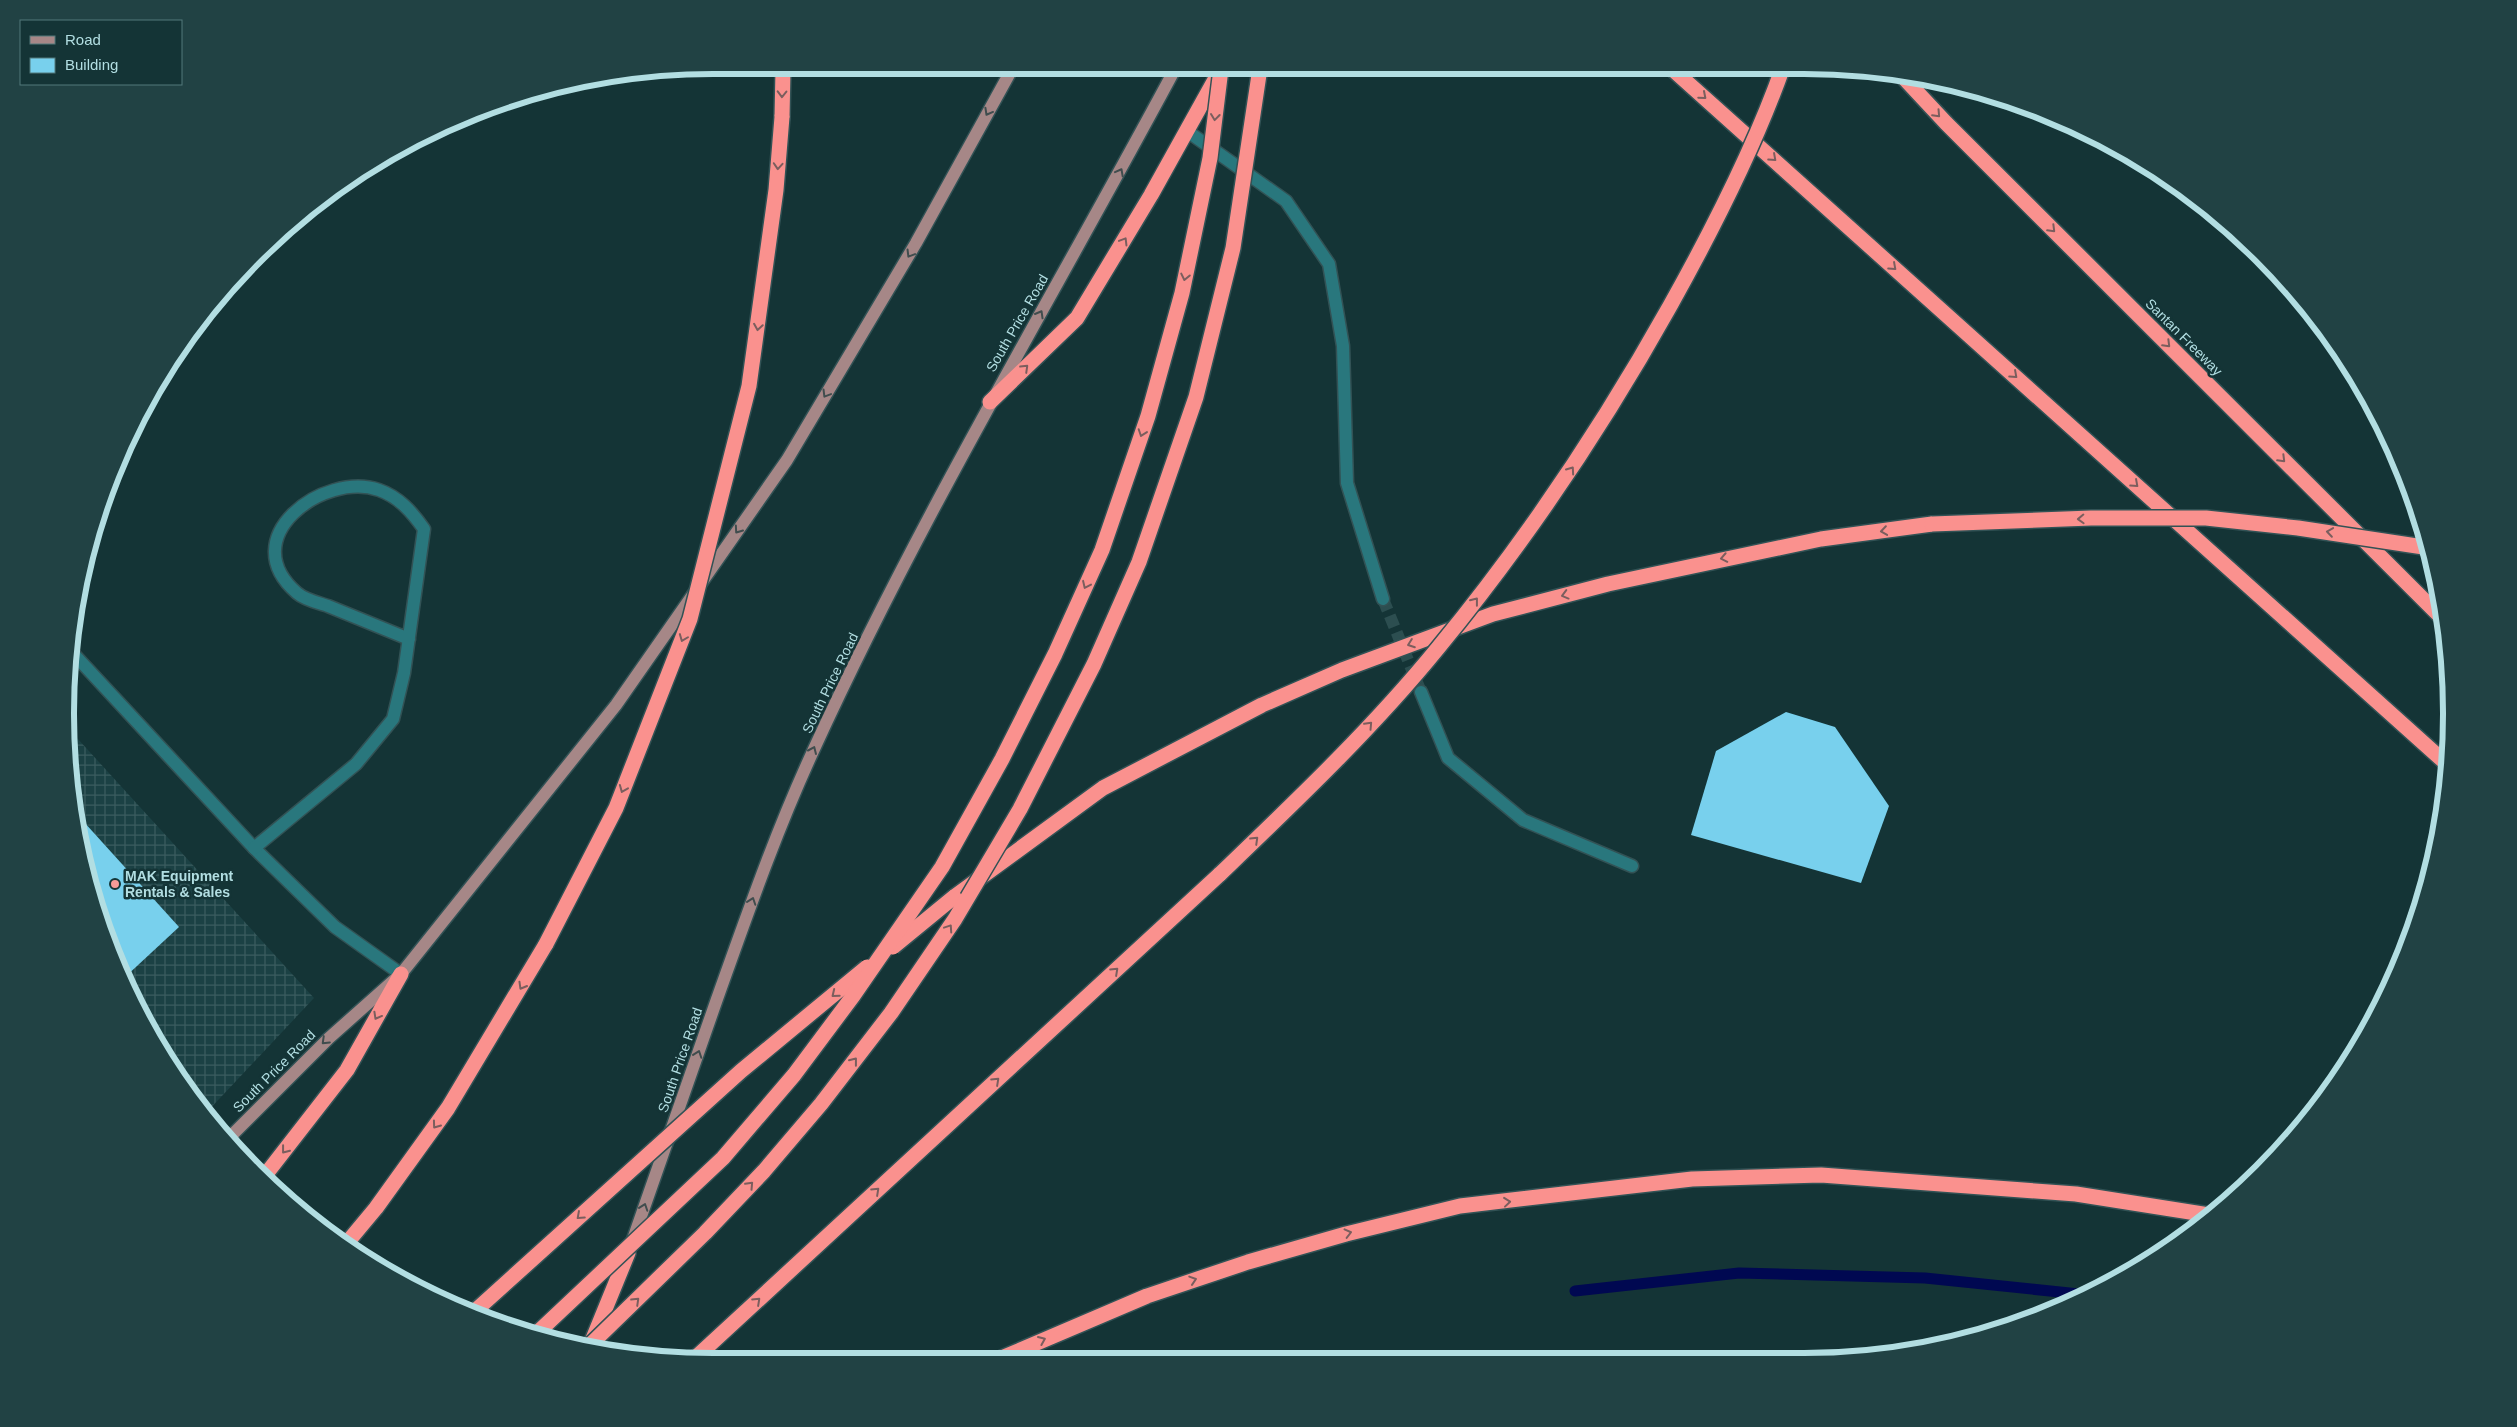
<svg xmlns="http://www.w3.org/2000/svg" width="2517" height="1427" font-family="Helvetica,sans-serif">
<style>
.industrial{fill:url(#industrial-grid)}
.lines{fill:none;stroke-linecap:round;stroke-linejoin:round}
.stream{stroke:#000851;stroke-width:11}
.building{fill:#78d0ed}
.minor-tunnel{stroke:#2c4e50;stroke-width:12;stroke-dasharray:12 6;stroke-linecap:butt}
.minor-casing{stroke:#325255;stroke-width:15}
.major-casing{stroke:#325255;stroke-width:15}
.highway-casing{stroke:#325255;stroke-width:18}
.minor{stroke:#29777d;stroke-width:12}
.major{stroke:#a68787;stroke-width:12}
.highway{stroke:#fa918e;stroke-width:15}
.highway-bridge-casing{stroke:#325255;stroke-width:18;stroke-linecap:butt}
.highway-bridge{stroke:#fa918e;stroke-width:15}
.oneway{stroke:#7b5e5e}
.oneway2{stroke:#404d4e}
.poi-dot{fill:#f59b98;stroke:#143436;stroke-width:2}
.labels{text-anchor:middle;stroke-width:5;stroke-linejoin:round;paint-order:stroke}
.street-label{font-size:14px;fill:#b2dee2;stroke:#143436}
.poi-label{font-size:14px;font-weight:bold;fill:#b2dee2;stroke:#143436;text-anchor:start}
.rim{fill:none;stroke:#b2dee2;stroke-width:6}
</style>
<defs>
<pattern id="industrial-grid" width="8" height="8" patternUnits="userSpaceOnUse" patternTransform="scale(1.25)"><rect width="8" height="8" fill="#1b4144"/><path d="M0 4h8M4 0v8" fill="none" stroke="#3a5c5f"/></pattern>
</defs>
<rect width="100%" height="100%" fill="#143436"/>
<!-- industrial -->
<path class="industrial" d="M67,727L314,998L206,1113L152,1038L114,961L78,840L66,756Z"/>
<g class="lines">
<!-- stream -->
<path class="stream" d="M1575,1291L1739,1273L1925,1278L2079,1294"/>
</g>
<!-- building -->
<g class="building">
<path d="M1786,712L1835,727L1889,806L1861,883L1691,835L1716,751Z"/>
<path d="M74,811L179,927L123,979L114,961L78,840Z"/>
</g>
<g class="lines">
<!-- minor-tunnel -->
<path class="minor-tunnel" d="M1383,599L1421,692"/>
<defs>
<g id="minor">
<path d="M1187,131L1286,201L1329,264L1343,346L1347,483L1383,599"/>
<path d="M70,650L254,848L335,927L401,974"/>
<path d="M1421,692L1448,758L1523,820L1632,866"/>
<path d="M254,848L356,764L393,719L404,673L424,529C412,512 399,497 379,490C323,471 233,538 297,593C305,600 319,603 328,606C355,617 382,628 409,639"/>
</g>
<g id="major">
<path d="M226,1141L329,1038L401,974L616,705L787,460L916,243L1012,69"/>
<path d="M631,1245C660,1163 688,1081 717,999C747,915 776,831 814,749C921,515 1054,295 1175,69"/>
</g>
<g id="highway">
<path d="M1670,67L2448,765"/>
<path d="M1904,78L1946,123L2442,618"/>
<path d="M782,117L783,70"/>
<path d="M990,402L1077,318L1151,195L1221,69"/>
<path d="M954,897L1103,788L1262,705L1342,670L1493,614L1608,584L1821,539L1932,524"/>
<path d="M263,1178L347,1070L401,974"/>
<path d="M346,1244L376,1208L448,1108L546,944"/>
<path d="M590,1346L628,1253"/>
<path d="M997,1360L1147,1296L1248,1262L1346,1234L1460,1206L1692,1179L1821,1175L2076,1194L2209,1215"/>
<path d="M692,1361L1220,874"/>
</g>
</defs>
<!-- minor casing -->
<use href="#minor" class="minor-casing"/>
<!-- major casing -->
<use href="#major" class="major-casing"/>
<!-- highway casing -->
<use href="#highway" class="highway-casing"/>
<!-- minor -->
<use href="#minor" class="minor"/>
<!-- major -->
<use href="#major" class="major"/>
<!-- highway -->
<use href="#highway" class="highway"/>
<defs>
<g id="highway-bridge">
<path d="M1932,524L2091,518H2206L2298,528L2430,548"/>
<path d="M1220,874C1295,802 1372,729 1438,648C1526,541 1603,426 1670,306C1713,229 1754,149 1783,67"/>
<path d="M546,944L616,808L690,619L749,386L776,190L782,117"/>
<path d="M893,947L954,897"/>
<path d="M475,1311L741,1071L867,967"/>
<path d="M535,1335L723,1158L794,1075L853,996L942,867L1002,759L1055,654L1102,550L1148,416L1182,293L1210,158L1221,69"/>
<path d="M588,1347L705,1233L764,1171L821,1104L891,1013L955,919L1020,809L1094,664L1139,562L1196,397L1233,248L1260,68"/>
</g>
</defs>
<!-- highway-bridge casing -->
<use href="#highway-bridge" class="highway-bridge-casing"/>
<!-- highway-bridge -->
<use href="#highway-bridge" class="highway-bridge"/>
</g>
<!-- one-way arrows -->
<defs><path id="oneway-chevron" d="M-2-3.5L2.5 0L-2 3.5" fill="none" stroke-width="1.6" stroke-linecap="round" stroke-linejoin="round" transform="scale(1.25)"/></defs>
<g class="oneway">
<use href="#oneway-chevron" transform="translate(782 94) rotate(91)"/>
<use href="#oneway-chevron" transform="translate(1703 96) rotate(41)"/>
<use href="#oneway-chevron" transform="translate(1937 114) rotate(47)"/>
<use href="#oneway-chevron" transform="translate(1215 117) rotate(97)"/>
<use href="#oneway-chevron" transform="translate(1773 158) rotate(42)"/>
<use href="#oneway-chevron" transform="translate(778 166) rotate(94)"/>
<use href="#oneway-chevron" transform="translate(2052 229) rotate(45)"/>
<use href="#oneway-chevron" transform="translate(1124 241) rotate(-59)"/>
<use href="#oneway-chevron" transform="translate(1893 267) rotate(42)"/>
<use href="#oneway-chevron" transform="translate(1185 277) rotate(102)"/>
<use href="#oneway-chevron" transform="translate(758 327) rotate(99)"/>
<use href="#oneway-chevron" transform="translate(2167 344) rotate(45)"/>
<use href="#oneway-chevron" transform="translate(1025 368) rotate(-44)"/>
<use href="#oneway-chevron" transform="translate(2014 375) rotate(42)"/>
<use href="#oneway-chevron" transform="translate(1142 433) rotate(109)"/>
<use href="#oneway-chevron" transform="translate(2282 459) rotate(45)"/>
<use href="#oneway-chevron" transform="translate(1571 470) rotate(-55)"/>
<use href="#oneway-chevron" transform="translate(2135 484) rotate(42)"/>
<use href="#oneway-chevron" transform="translate(2081 519) rotate(178)"/>
<use href="#oneway-chevron" transform="translate(1884 531) rotate(172)"/>
<use href="#oneway-chevron" transform="translate(2330 532) rotate(-172)"/>
<use href="#oneway-chevron" transform="translate(1724 558) rotate(169)"/>
<use href="#oneway-chevron" transform="translate(1086 585) rotate(115)"/>
<use href="#oneway-chevron" transform="translate(1565 595) rotate(165)"/>
<use href="#oneway-chevron" transform="translate(1475 601) rotate(-52)"/>
<use href="#oneway-chevron" transform="translate(683 638) rotate(111)"/>
<use href="#oneway-chevron" transform="translate(1411 644) rotate(160)"/>
<use href="#oneway-chevron" transform="translate(1369 725) rotate(-47)"/>
<use href="#oneway-chevron" transform="translate(623 789) rotate(112)"/>
<use href="#oneway-chevron" transform="translate(1255 840) rotate(-44)"/>
<use href="#oneway-chevron" transform="translate(949 928) rotate(-56)"/>
<use href="#oneway-chevron" transform="translate(1115 971) rotate(-43)"/>
<use href="#oneway-chevron" transform="translate(522 986) rotate(120)"/>
<use href="#oneway-chevron" transform="translate(835 994) rotate(141)"/>
<use href="#oneway-chevron" transform="translate(377 1016) rotate(119)"/>
<use href="#oneway-chevron" transform="translate(854 1061) rotate(-52)"/>
<use href="#oneway-chevron" transform="translate(996 1081) rotate(-43)"/>
<use href="#oneway-chevron" transform="translate(436 1125) rotate(126)"/>
<use href="#oneway-chevron" transform="translate(285 1150) rotate(128)"/>
<use href="#oneway-chevron" transform="translate(750 1185) rotate(-47)"/>
<use href="#oneway-chevron" transform="translate(876 1191) rotate(-43)"/>
<use href="#oneway-chevron" transform="translate(1507 1202) rotate(-6)"/>
<use href="#oneway-chevron" transform="translate(580 1216) rotate(138)"/>
<use href="#oneway-chevron" transform="translate(1348 1233) rotate(-14)"/>
<use href="#oneway-chevron" transform="translate(1193 1280) rotate(-18)"/>
<use href="#oneway-chevron" transform="translate(636 1301) rotate(-44)"/>
<use href="#oneway-chevron" transform="translate(757 1301) rotate(-43)"/>
<use href="#oneway-chevron" transform="translate(1042 1340) rotate(-23)"/>
</g>
<g class="oneway2">
<use href="#oneway-chevron" transform="translate(988 112) rotate(119)"/>
<use href="#oneway-chevron" transform="translate(1120 172) rotate(-62)"/>
<use href="#oneway-chevron" transform="translate(910 254) rotate(121)"/>
<use href="#oneway-chevron" transform="translate(1040 314) rotate(-60)"/>
<use href="#oneway-chevron" transform="translate(826 394) rotate(121)"/>
<use href="#oneway-chevron" transform="translate(738 530) rotate(125)"/>
<use href="#oneway-chevron" transform="translate(813 750) rotate(-66)"/>
<use href="#oneway-chevron" transform="translate(752 901) rotate(-71)"/>
<use href="#oneway-chevron" transform="translate(325 1041) rotate(136)"/>
<use href="#oneway-chevron" transform="translate(698 1054) rotate(-71)"/>
<use href="#oneway-chevron" transform="translate(644 1207) rotate(-71)"/>
</g>
<!-- markers -->
<circle class="poi-dot" cx="115" cy="884" r="5"/>
<g class="labels">
<!-- street labels -->
<g class="street-label">
<text transform="translate(1017 323) rotate(-60)" y="5">South Price Road</text>
<text transform="translate(2184 337) rotate(45)" y="5">Santan Freeway</text>
<text transform="translate(830 683) rotate(-64)" y="5">South Price Road</text>
<text transform="translate(680 1060) rotate(-71)" y="5">South Price Road</text>
<text transform="translate(274 1071) rotate(-45)" y="5">South Price Road</text>
</g>
<!-- poi labels -->
<g class="poi-label">
<text x="125" y="881">MAK Equipment<tspan x="125" dy="16">Rentals &amp; Sales</tspan></text>
</g>
</g>
<!-- crop -->
<path d="M0 0H2517V1427H0ZM713 74H1804A639 639 0 0 1 2443 713V714A639 639 0 0 1 1804 1353H713A639 639 0 0 1 74 714V713A639 639 0 0 1 713 74Z" fill="#214244" fill-rule="evenodd"/>
<path class="rim" d="M713 74H1804A639 639 0 0 1 2443 713V714A639 639 0 0 1 1804 1353H713A639 639 0 0 1 74 714V713A639 639 0 0 1 713 74Z"/>
<!-- legend -->
<rect x="20" y="20" width="162" height="65" fill="#143436" stroke="#53787b"/>
<rect x="30" y="36" width="25" height="8" fill="#a68787" stroke="#53787b"/>
<text x="65" y="45" font-size="15" fill="#b2dee2">Road</text>
<rect x="30" y="58" width="25" height="15" fill="#78d0ed" stroke="#53787b"/>
<text x="65" y="70" font-size="15" fill="#b2dee2">Building</text>
</svg>
